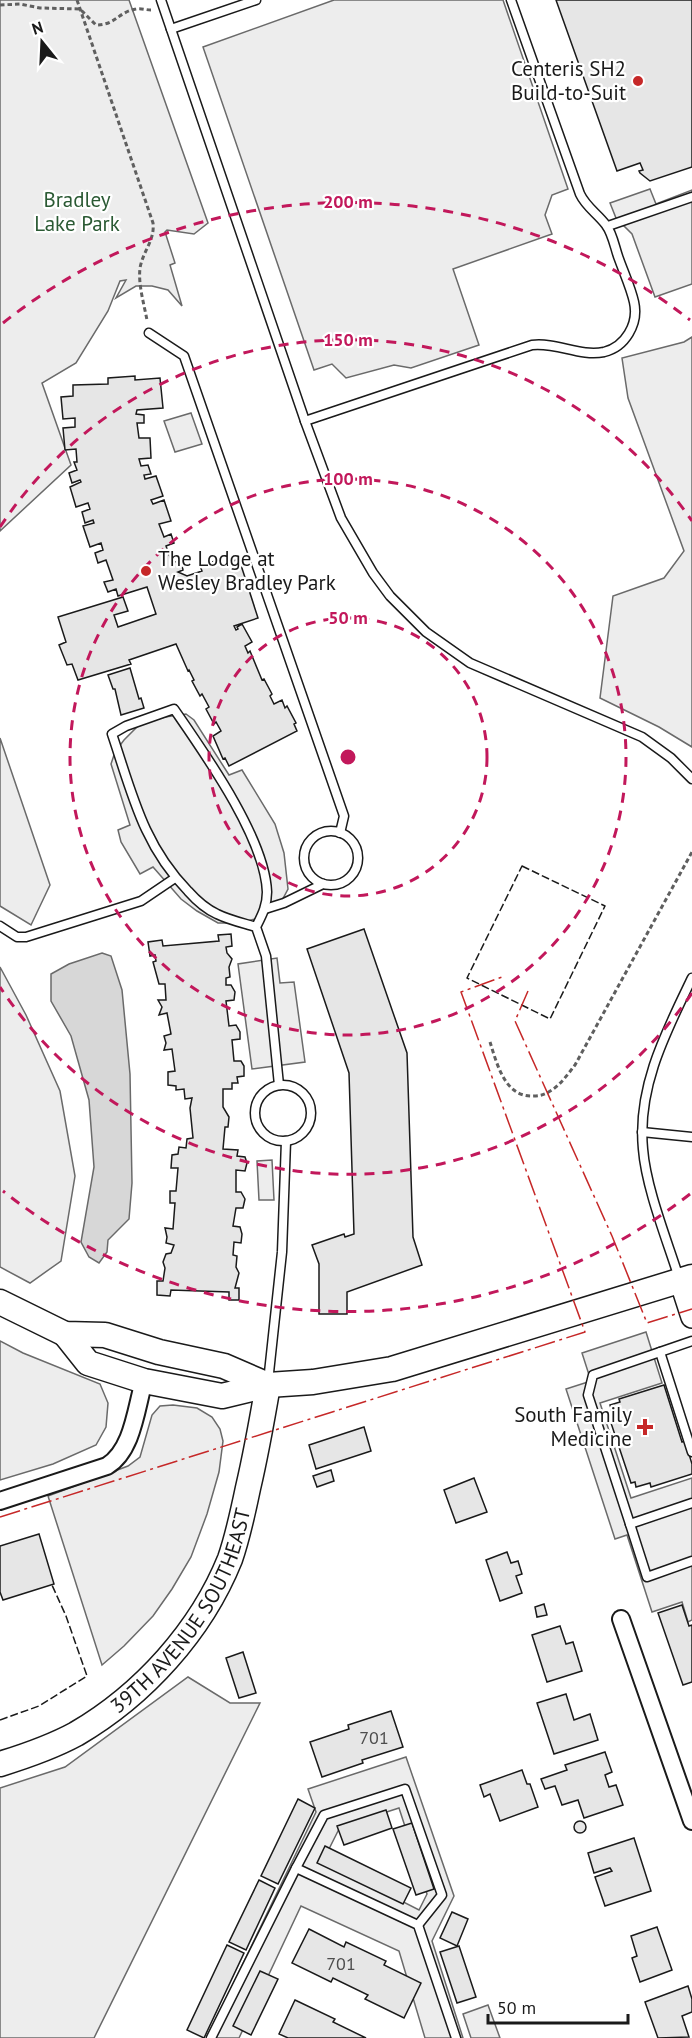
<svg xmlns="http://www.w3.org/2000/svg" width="692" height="2038" font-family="'PT Sans',sans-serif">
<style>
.built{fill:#ededed;stroke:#6a6a6a;stroke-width:1.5;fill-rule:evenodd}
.water{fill:#d7d7d7;stroke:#6a6a6a;stroke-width:1.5}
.building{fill:#e6e6e6;stroke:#1a1a1a;stroke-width:1.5}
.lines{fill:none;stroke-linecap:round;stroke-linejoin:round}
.service-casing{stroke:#1a1a1a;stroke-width:11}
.minor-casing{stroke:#1a1a1a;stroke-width:20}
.tertiary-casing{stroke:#1a1a1a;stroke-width:24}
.secondary-casing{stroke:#1a1a1a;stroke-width:27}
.path{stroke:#5f5f5f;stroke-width:3;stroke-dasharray:4.5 3;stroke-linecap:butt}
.service{stroke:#fff;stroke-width:8}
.minor{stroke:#fff;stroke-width:16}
.tertiary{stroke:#fff;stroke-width:21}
.secondary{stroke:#fff;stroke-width:24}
.fence{stroke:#1a1a1a;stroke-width:1.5;stroke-dasharray:8 3;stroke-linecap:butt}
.power{stroke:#c62828;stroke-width:1.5;stroke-dasharray:21 4.5 3 4.5;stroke-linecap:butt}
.ring{fill:none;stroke:#c2185b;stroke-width:3;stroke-dasharray:10 8}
.poi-dot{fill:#c62828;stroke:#fff;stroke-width:2}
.labels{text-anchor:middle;stroke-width:4.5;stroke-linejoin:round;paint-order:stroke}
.number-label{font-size:18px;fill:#4d4d4d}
.poi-label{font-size:21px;fill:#1a1a1a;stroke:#fff;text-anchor:end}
.park-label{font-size:21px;fill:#2b5a34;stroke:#fff}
.street-label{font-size:21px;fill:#1a1a1a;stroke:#fff}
.centre{fill:#c2185b;stroke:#fff;stroke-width:3}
.ring-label{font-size:18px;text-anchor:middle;font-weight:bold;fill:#c2185b;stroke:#fff;stroke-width:4.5;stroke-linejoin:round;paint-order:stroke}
</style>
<rect width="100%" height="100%" fill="#fff"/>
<!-- built -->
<g class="built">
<path d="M0,0H129L208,223L194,234L167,230L165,232L175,263L170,265L182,306L168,290L152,286H136L116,298L126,280L120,281L108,311L76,363L42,383L71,465L0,531Z"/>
<path d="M334,0H503L568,189L552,195L545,215L552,234L453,269L479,345L411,368L394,365L346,378L332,364L314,370L203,47Z"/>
<path d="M650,189L656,204L692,190V284L655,297L632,234L616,218L610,203Z"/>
<path d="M692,337V747L659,727L600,698L613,596L664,578L684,551L628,398L622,358L684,342Z"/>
<path d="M191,413L202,444L175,452L164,421Z"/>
<path d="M186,714L194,720L229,775L242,770L275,824L284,853L288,889L279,906L259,918L239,923H218L197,911L181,899L153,867L140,874L121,842L118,830L130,825L111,764L115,752L124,740L140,724L165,717Z"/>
<path d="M0,738L50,885L31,925L0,906Z"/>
<path d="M277,958L280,983L294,982L305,1062L252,1069L238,964Z"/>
<path d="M0,967L26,1015L60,1091L75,1176L61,1261L30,1283L0,1267Z"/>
<path d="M272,1160L274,1200H259L257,1161Z"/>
<path d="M646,1332L662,1383L600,1403L631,1498L692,1478V1620L688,1622L682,1602L652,1612L627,1535L615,1539L566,1389L591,1381L582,1353Z"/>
<path d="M0,1341L23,1353L100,1384L108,1403L106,1427L96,1445L53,1464L0,1480Z"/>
<path d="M173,1405L197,1408L212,1417L220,1429L223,1441L219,1472L207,1514L191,1557L172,1589L153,1616L124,1646L102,1665L48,1496L128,1466L140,1457L152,1415L160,1406Z"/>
<path d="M188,1677L230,1703H260L94,2038H0V1788L65,1767Z"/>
<path d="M406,1757L454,1896L432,1941L463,2038H425L399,1951L301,1906L239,2038H207L316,1812L308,1789ZM399,1808L427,1894L419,1910L323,1861L340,1827Z"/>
<path d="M488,2005L500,2038H471L463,2014Z"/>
</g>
<!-- water -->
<path class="water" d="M102,953L111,956L122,990L130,1074L132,1183L129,1219L108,1240L107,1252L99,1263L89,1257L81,1242L94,1167L89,1100L71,1036L51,1001V974L69,964Z"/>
<!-- building -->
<g class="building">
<path d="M556,0H692V167L650,181L640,173L639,171L643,170L640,163L617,171Z"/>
<path d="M135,376V380L160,378L163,408L137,410L136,414L144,415V423H137L139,438H150L151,458L139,459L141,466L148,465L151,474L144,475L145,479L156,476L163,496L151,500L153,504L164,500L171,521L159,524L164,537L171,534L174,543L166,546L171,560L175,562L181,560L183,570L178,572L187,576L202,571L200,566L218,560L220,565L239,559L258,618L234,626L236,630L238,629L237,627L242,624L252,642L245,646L248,653L250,651L262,680L264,679L272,694L270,696L274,704L282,700L285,708L287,706L296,723L294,724L297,731L229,766L225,758L223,759L213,736L221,731L216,722L214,724L206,709L209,707L202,694L200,696L192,681L194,680L189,670L188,671L176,644L129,660L131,664L78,680L72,664L67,665L59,645L66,642L58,617L123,597L128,611L114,615L118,627L156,614L147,587L118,596L116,589L108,592L104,582L113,580L106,560L98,563L95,553L103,550L101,543L90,547L83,526L94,523L93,520L85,523L82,512L90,509L88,503L76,507L70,487L81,482L80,480L72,483L69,473L77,470L74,462H77L76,449L65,450L63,428L75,427V418L63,419L61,397L73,396V385L108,384V378Z"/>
<path d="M130,668L139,699L141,698L144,708L121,715L115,689H113L108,675Z"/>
<path d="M364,929L407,1053L413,1237L422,1265L347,1292V1314H319V1264L312,1245L344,1234L345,1237L354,1234L349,1073L307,949Z"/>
<path d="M231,934L232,946L226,947L227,953L232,959L229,967L230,977L226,978V985H231L235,992L234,1000L226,1001L229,1026L236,1025L240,1032V1039L232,1040L234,1061H241L244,1066V1076L237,1077L238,1083H232V1089H223V1107L229,1117L228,1127H225L223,1149L238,1150L237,1156L245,1157L247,1163L245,1171L236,1170V1192H241L245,1199L243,1208H236L233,1226L240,1227L242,1234L241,1243L234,1242L233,1255L237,1256L236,1267L239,1273L235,1288H239V1300H229V1292L171,1290L170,1296L157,1295V1281H163L165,1268L163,1262L166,1254L171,1253L174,1245L166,1243L167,1237L165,1228L173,1229L175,1203H170V1191H176L178,1168H171L172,1155L178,1154L179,1147L186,1148L187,1139L193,1138L190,1108L192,1098L185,1099L184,1089L176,1090V1086L168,1085V1072L175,1071L172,1049L164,1050L166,1043L164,1036L171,1034L167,1013L159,1015L162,1007L158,1000H166L165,984H159L153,962L156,961L155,955L150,956L148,942L162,940L163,946L219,941L218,935Z"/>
<path d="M664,1385L682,1442L685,1441L692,1464V1474L651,1487L650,1483L636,1487L635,1482L631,1483L608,1414L612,1412L610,1405L620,1402L619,1399Z"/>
<path d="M364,1427L371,1451L316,1469L309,1445Z"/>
<path d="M331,1470L334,1481L317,1487L313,1476Z"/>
<path d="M474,1478L487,1512L456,1523L444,1490Z"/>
<path d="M39,1534L54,1584L3,1600L0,1592V1546Z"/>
<path d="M507,1552L511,1563L518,1561L522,1574L516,1576L522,1593L500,1601L486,1560Z"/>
<path d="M544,1604L547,1615L537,1617L535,1607Z"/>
<path d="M682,1605L689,1626L692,1625V1682L683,1685L658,1613Z"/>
<path d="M560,1626L566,1644L573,1642L582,1671L547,1682L532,1635Z"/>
<path d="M243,1652L256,1693L239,1698L226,1658Z"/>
<path d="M566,1694L574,1720L590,1714L598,1740L554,1754L537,1703Z"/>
<path d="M391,1711L403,1747L362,1760L363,1763L322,1777L310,1742L349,1729L348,1725Z"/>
<path d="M605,1752L612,1772L605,1775L609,1787L616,1785L623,1805L584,1818L578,1800L562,1805L555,1786L545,1789L541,1779L567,1770L565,1765Z"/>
<path d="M522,1770L527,1784H530L538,1807L500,1821L490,1794L484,1797L480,1785Z"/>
<path d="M298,1799L315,1808L278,1884L261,1876Z"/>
<path d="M386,1810L392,1828L344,1845L337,1826Z"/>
<circle cx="580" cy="1827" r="6"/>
<path d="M412,1823L434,1889L416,1895L393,1829Z"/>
<path d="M634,1838L651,1891L605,1906L595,1877L612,1871L610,1868L594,1873L588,1853Z"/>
<path d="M325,1846L411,1888L403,1904L317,1863Z"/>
<path d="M259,1880L275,1888L246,1950L229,1942Z"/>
<path d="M452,1912L468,1919L457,1946L440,1938Z"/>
<path d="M657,1927L672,1970L640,1982L632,1958L637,1956L631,1936Z"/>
<path d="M309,1929L344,1947L346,1942L386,1961L384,1965L421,1983L404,2018L365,1999L368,1995L333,1978L331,1982L292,1963Z"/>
<path d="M227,1945L244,1953L204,2038L187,2030Z"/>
<path d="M459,1946L476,1997L457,2003L440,1952Z"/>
<path d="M260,1971L278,1979L251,2035L233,2026Z"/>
<path d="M688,1986L692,1999V2012L682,2016L689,2037L658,2038L645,2002Z"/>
<path d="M295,2000L335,2019L333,2022L366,2038H288L279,2034Z"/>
</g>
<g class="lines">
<defs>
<g id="service">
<path d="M161,0L305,421L341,518L373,573L390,596L426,632L470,663L642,737L671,758L692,779"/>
<path d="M171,29L256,0"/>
<path d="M608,226L692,197"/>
<path d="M149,333L184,356L344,816L340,833"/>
<path d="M305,421L532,345C557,342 580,357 604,352C625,347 639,324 634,302C631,288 624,273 619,259C615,249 613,234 606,225C598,214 586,207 580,194L511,0"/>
<circle cx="331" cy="858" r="27"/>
<path d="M265,909L284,903L323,884"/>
<path d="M0,926L17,937H26L141,901L175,878"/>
<path d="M256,927C243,923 229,920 217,914C206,909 196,900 188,891C143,845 132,793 112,734L126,726L174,709C205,754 265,838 267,892C267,906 262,915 256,927L266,956L279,1085"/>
<circle cx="283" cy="1113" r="28"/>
<path d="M642,1132L692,1137"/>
<path d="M679,1278C667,1240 646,1188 643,1149C637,1087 666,1032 692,978"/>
<path d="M692,1341L593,1375L588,1395L630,1524L692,1503"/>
<path d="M660,1352L692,1452"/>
<path d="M268,1382L282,1252L286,1141"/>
<path d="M630,1524L647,1577L692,1561"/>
<path d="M296,1868L324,1815L405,1789L442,1895L418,1925"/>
<path d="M211,2038L296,1868L418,1925L456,2038"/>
</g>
<g id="minor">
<path d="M0,1501L107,1466C133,1450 136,1408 144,1381"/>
<path d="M621,1619L692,1821"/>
</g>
<path id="tertiary" d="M680,1280L692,1317"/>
<g id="secondary">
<path d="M0,1302L65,1334L105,1335L159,1352L224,1366L268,1385"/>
<path d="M65,1334L88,1363L144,1381L222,1396L268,1385L313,1382L392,1369L692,1277"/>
<path id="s1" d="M0,1764C26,1756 52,1747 76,1734C143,1695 201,1631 230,1559C238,1536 243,1512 248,1488C256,1454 262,1420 268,1385"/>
</g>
</defs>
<!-- service casing -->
<use href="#service" class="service-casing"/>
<!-- minor casing -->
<use href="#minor" class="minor-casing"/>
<!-- tertiary casing -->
<use href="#tertiary" class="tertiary-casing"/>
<!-- secondary casing -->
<use href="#secondary" class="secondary-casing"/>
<!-- path -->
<g class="path">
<path d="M77,0L153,223C155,240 143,251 140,268C138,284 144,304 147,320"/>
<path d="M0,5L20,4L40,8L80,9L96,25C116,25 118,12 136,9C141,8 146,10 151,10"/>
<path d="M490,1042C497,1064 505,1098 534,1096C541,1096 546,1094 552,1090C561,1084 568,1074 575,1065L692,852"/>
</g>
<!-- service -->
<use href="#service" class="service"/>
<!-- minor -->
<use href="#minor" class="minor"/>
<!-- tertiary -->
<use href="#tertiary" class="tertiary"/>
<!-- secondary -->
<use href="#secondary" class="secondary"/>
<!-- fence -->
<g class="fence">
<path d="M522,866L605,906L550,1019L467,978Z"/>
<path d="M0,1720L39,1706L87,1676L66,1616L52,1585"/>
</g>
<!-- power -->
<g class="power">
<path d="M528,991L515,1021L612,1236L647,1323L692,1309"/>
<path d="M0,1517L585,1332L461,992L502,977"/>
</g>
</g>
<!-- distance rings -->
<g class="ring">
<circle cx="348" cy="757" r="139"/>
<circle cx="348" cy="757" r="278"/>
<path d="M692 993A417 417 0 0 1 0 987M0 527A417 417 0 0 1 692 521"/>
<path d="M690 1194A555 555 0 0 1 3 1191M3 323A555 555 0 0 1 690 320"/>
</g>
<!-- markers -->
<g class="poi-dot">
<circle cx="638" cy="81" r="6"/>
<circle cx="146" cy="571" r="6"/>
<path d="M642 1418h6v6h6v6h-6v6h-6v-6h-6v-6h6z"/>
</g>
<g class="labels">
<!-- number labels -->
<g class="number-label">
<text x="374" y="1744">701</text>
<text x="341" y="1970">701</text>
</g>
<!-- poi labels -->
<g class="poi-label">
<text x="626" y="76">Centeris SH2<tspan x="626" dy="24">Build-to-Suit</tspan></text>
<text x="158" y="566" text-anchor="start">The Lodge at<tspan x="158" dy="24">Wesley Bradley Park</tspan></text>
<text x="632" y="1422">South Family<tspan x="632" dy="24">Medicine</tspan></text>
</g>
<!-- park labels -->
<g class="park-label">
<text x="77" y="207">Bradley<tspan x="77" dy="24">Lake Park</tspan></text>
</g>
<!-- street labels -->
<g class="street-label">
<text dy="7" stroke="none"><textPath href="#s1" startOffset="249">39TH AVENUE SOUTHEAST</textPath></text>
</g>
</g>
<circle cx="348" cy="757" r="9" class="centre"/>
<g class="ring-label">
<text x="348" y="208">200 m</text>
<text x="348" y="346">150 m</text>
<text x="348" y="485">100 m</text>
<text x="348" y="624">50 m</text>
</g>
<!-- north arrow -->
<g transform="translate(42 42) rotate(342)" stroke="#ffffff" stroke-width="4.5" paint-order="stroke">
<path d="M0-4.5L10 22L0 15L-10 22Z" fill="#1a1a1a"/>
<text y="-9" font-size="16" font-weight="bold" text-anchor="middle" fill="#1a1a1a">N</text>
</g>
<!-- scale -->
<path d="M488 2014v9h140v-9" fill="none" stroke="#1a1a1a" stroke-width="3"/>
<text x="497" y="2014" font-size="18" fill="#1a1a1a" stroke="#ffffff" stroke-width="4.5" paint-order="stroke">50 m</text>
</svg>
